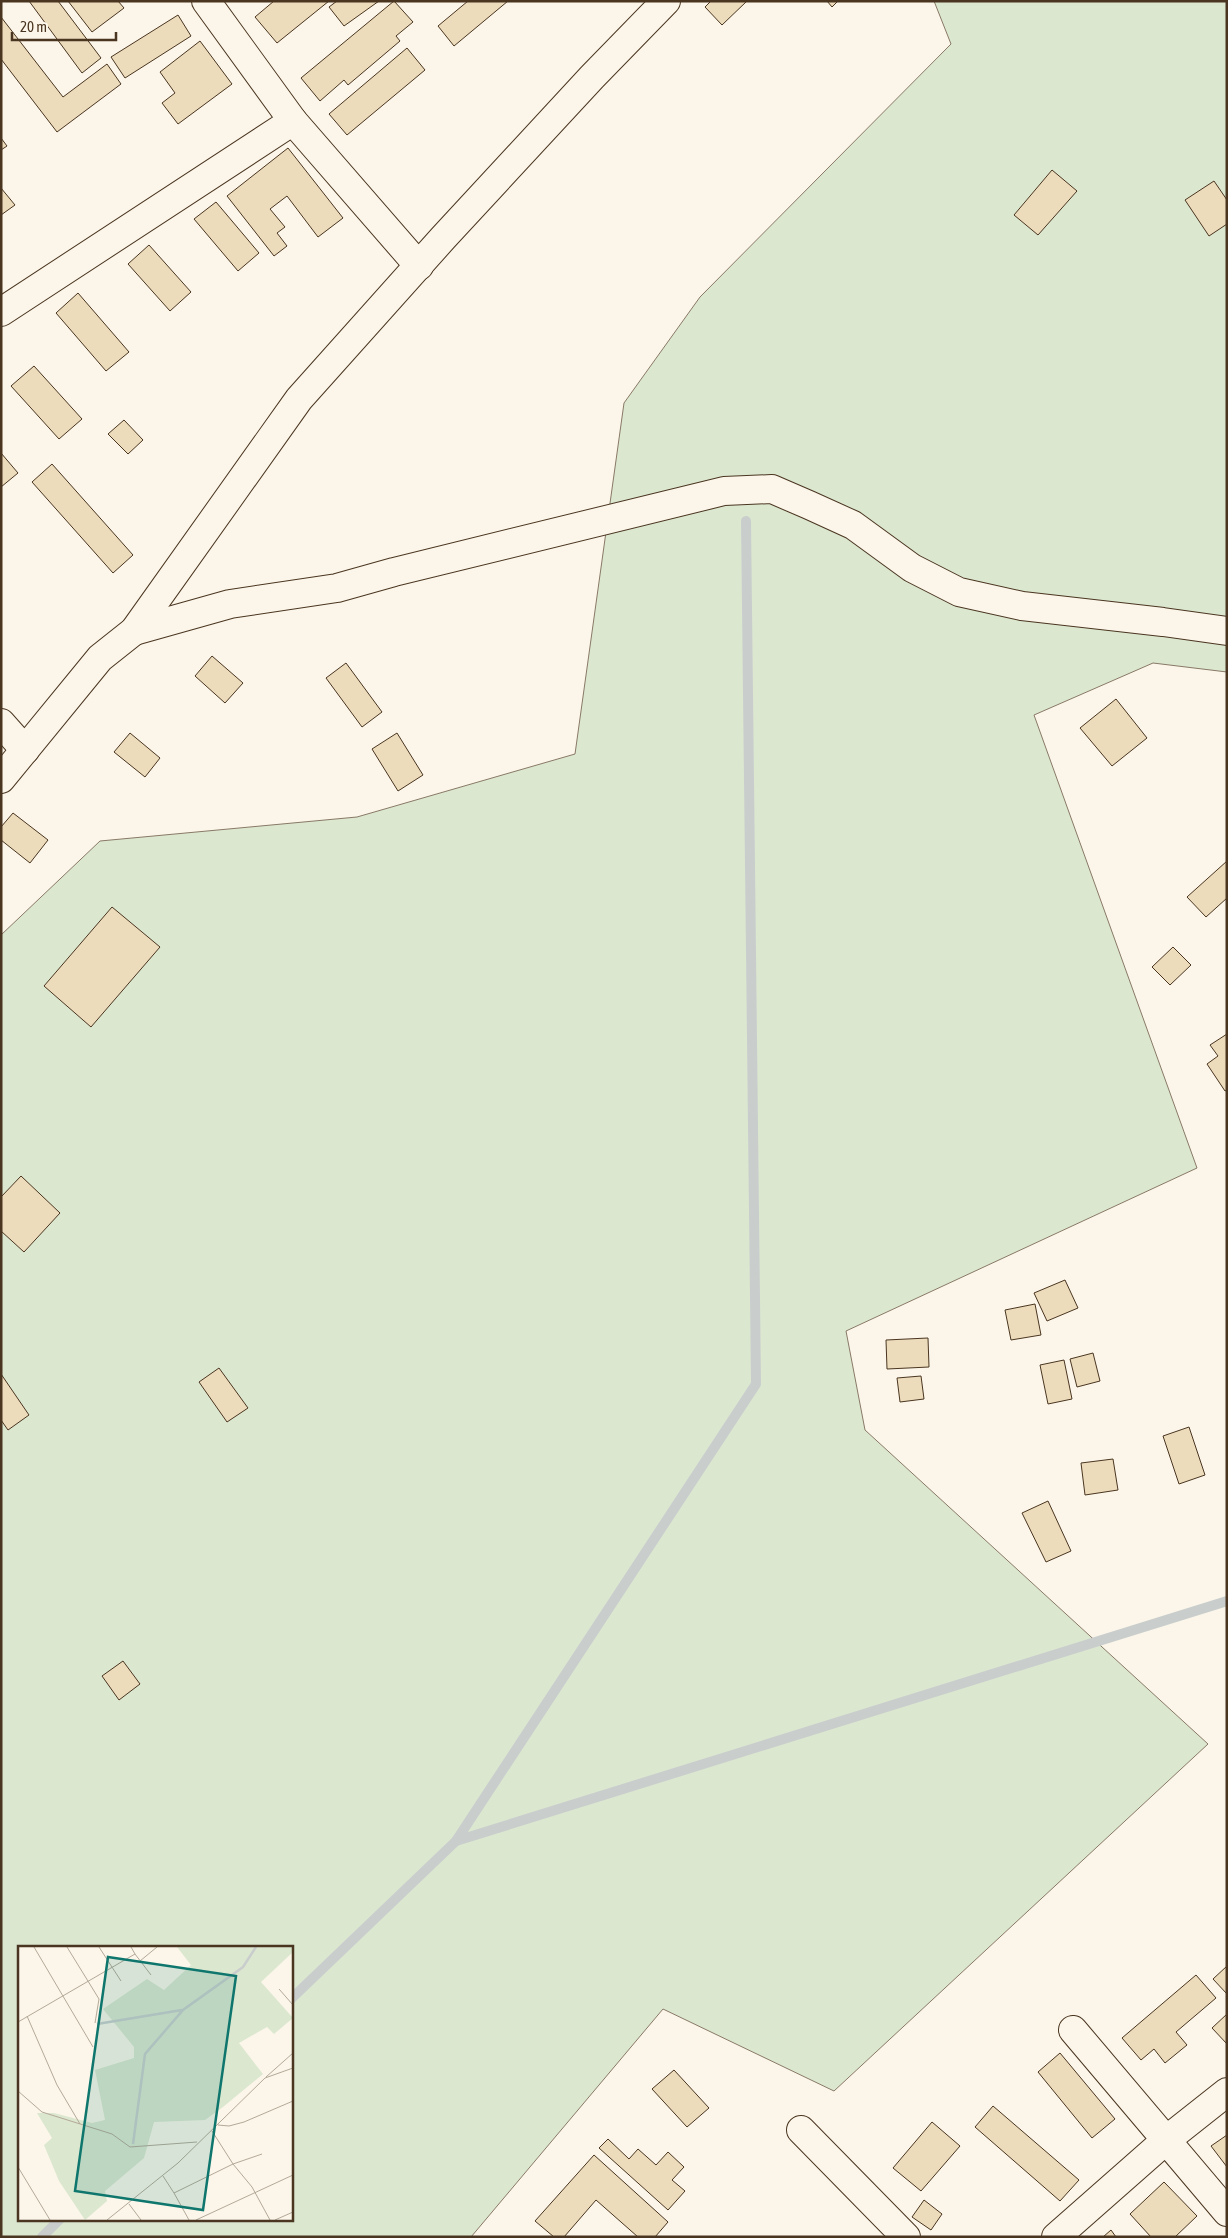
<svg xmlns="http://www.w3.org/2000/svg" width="1228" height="2238" font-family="'Asap Condensed',sans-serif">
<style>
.green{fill:#dce7d0;stroke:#887966;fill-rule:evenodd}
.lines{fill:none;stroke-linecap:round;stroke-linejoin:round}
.stream{stroke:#c9cecd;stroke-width:10}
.building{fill:#ecdcbc;stroke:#4a3520}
.street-casing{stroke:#4a3520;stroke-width:30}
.street{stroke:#fbf6e9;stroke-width:28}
.inset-river{fill:none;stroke:#c9cecd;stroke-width:2.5}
.inset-road{fill:none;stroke:#b4a999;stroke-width:1}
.view{fill:#0f766e;fill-opacity:0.15;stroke:#0f766e;stroke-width:2.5}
.inset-edge{fill:none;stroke:#4a3520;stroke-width:2.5}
</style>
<rect width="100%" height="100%" fill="#fbf6e9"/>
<!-- green -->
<path class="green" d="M934,1H1227V672L1153,663L1034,715L1197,1168L846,1331L865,1430L1208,1744L834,2091L663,2009L471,2237H1V935L100,841L357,817L575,754L624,403L700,297L951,44ZM19,1947H291V2219H19Z"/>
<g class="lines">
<!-- stream -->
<g class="stream">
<path d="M456,1841L1227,1601"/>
<path d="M291,1999L456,1841L756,1384L746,521"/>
<path d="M42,2237L60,2219"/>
</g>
</g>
<!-- building -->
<g class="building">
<path d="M29,1H58L101,58L82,73Z"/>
<path d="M68,1H118L124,8L92,32Z"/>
<path d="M274,1H329L277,43L255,17Z"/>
<path d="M337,1H379L344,26L329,7Z"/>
<path d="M394,1L413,22L396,36L400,41L348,85L344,80L320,101L301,78Z"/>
<path d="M468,1H508L454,46L438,26Z"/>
<path d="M711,1H747L722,25L705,7Z"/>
<path d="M827,1H838L832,7Z"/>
<path d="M178,15L191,36L125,78L111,57Z"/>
<path d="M1,17L63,97L107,64L121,84L57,132L1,59Z"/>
<path d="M200,41L232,84L178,124L162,103L175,93L160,72Z"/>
<path d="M407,48L425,70L347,135L329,114Z"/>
<path d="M1,138L7,146L1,150Z"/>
<path d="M288,148L343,218L318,237L287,196L270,209L285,227L277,233L287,246L274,256L227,196Z"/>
<path d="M1052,170L1077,191L1038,235L1014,215Z"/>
<path d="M1214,181L1227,200V224L1209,236L1185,200Z"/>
<path d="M1,188L15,205L1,215Z"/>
<path d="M216,202L259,253L238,271L194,219Z"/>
<path d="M149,245L191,292L170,311L128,264Z"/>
<path d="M78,293L129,352L106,371L56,313Z"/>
<path d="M34,366L82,419L59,439L11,386Z"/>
<path d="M124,420L143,440L128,454L108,434Z"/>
<path d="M1,453L18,473L1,487Z"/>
<path d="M52,464L133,555L113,573L32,482Z"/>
<path d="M212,656L243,683L225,703L195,676Z"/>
<path d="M346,663L382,712L362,727L326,678Z"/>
<path d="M1116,699L1147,738L1112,766L1080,728Z"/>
<path d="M130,733L160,758L145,777L114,752Z"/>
<path d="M397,733L423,775L398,791L372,749Z"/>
<path d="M13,813L48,840L30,863L1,840V827Z"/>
<path d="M1227,861V898L1206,917L1187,897Z"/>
<path d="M112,907L160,947L91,1027L44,986Z"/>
<path d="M1173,947L1191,965L1170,985L1152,967Z"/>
<path d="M1227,1034V1090L1225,1091L1207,1064L1218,1056L1210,1045Z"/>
<path d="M21,1176L60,1213L24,1252L1,1231V1197Z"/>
<path d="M1065,1280L1078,1308L1047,1321L1034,1293Z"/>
<path d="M1035,1304L1041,1335L1011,1340L1005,1310Z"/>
<path d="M928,1338L929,1367L887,1369L886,1340Z"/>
<path d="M1093,1353L1100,1381L1077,1387L1070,1359Z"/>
<path d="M1064,1360L1072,1399L1048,1404L1040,1365Z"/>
<path d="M219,1368L248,1408L227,1422L199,1382Z"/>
<path d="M1,1374L29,1415L8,1430L1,1420Z"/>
<path d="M921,1376L924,1399L900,1402L897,1378Z"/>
<path d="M1189,1427L1205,1475L1179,1484L1163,1436Z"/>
<path d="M1113,1459L1118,1490L1085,1495L1081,1463Z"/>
<path d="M1048,1501L1071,1551L1046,1562L1022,1513Z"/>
<path d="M123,1661L140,1684L119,1700L102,1676Z"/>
<path d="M1227,1966V1994L1213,1979Z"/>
<path d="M1196,1975L1216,1998L1176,2032L1187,2045L1165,2063L1154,2049L1141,2060L1122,2038Z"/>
<path d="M1227,2014V2044L1212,2028Z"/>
<path d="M1060,2053L1115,2119L1092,2138L1038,2072Z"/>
<path d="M674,2070L709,2108L687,2127L652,2089Z"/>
<path d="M993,2106L1079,2180L1060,2201L975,2127Z"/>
<path d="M932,2122L960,2146L921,2191L893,2168Z"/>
<path d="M1227,2135V2167L1211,2146Z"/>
<path d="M608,2139L629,2159L638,2149L656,2165L668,2152L684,2167L672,2180L685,2191L668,2210L599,2148Z"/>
<path d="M594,2155L668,2222L655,2237H638L596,2200L564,2237H554L535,2221Z"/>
<path d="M1164,2182L1197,2216L1175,2237H1151L1130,2214Z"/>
<path d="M924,2200L942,2214L931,2230L912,2217Z"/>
<path d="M1111,2230L1116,2237H1103Z"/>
</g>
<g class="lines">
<defs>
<g id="street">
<path d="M293,121L419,266"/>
<path d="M1,312L293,121L206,1"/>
<path d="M134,631L230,604L337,588L394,572L724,491L772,489L809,505L853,525L912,568L959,592L1022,606L1163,622L1227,631"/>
<path d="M1,723L25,750"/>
<path d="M1,779L100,658L134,631L299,399L443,238L592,77L666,1"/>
<path d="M1073,2030L1227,2212"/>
<path d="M801,2130L906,2237"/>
<path d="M1056,2237L1165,2141L1227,2092"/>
</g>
</defs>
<!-- street casing -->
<use href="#street" class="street-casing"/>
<!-- street -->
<use href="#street" class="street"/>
</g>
<!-- overview -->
<g transform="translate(18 1946)">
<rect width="275" height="275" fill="#fbf6e9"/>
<path d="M159,1H275V6L243,36L275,72L256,88L249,81L221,97L245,128L205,161L187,174L136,176L126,212L87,245L89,255L67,274L41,235L26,199L34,192L19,167H36L74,177L87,174L77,124L116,112V101L85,63L129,33L146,44L173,19Z" fill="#dce7d0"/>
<path class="inset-river" d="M79,78L164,64M115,198L127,108L165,64L225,21L238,1"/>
<path class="inset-road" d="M16,1L75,101M49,1L81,53L77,77M81,1L103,35M117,8L133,29M122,15L139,1M261,43L275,59M9,70L39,139L62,178M0,76L117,8L113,1M248,131L275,107M0,145L24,166L94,188L112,201L179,196M200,179L211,180L226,176L275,155M194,185L215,218L244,208M0,221L32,274M145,230L156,247M111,258L123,274M89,274L160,217L247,132L275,122M171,274L156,247L215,218L234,241L252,274M178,274L275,229M257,274L275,266"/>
<path class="view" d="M90,11L218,30L185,264L57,245Z"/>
<rect width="275" height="275" class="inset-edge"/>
</g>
<!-- border -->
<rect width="1228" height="2238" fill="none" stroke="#4a3520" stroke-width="5"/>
<!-- scale -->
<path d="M12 32v8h104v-8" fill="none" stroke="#4a3520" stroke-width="2.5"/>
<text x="20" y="32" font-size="15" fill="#4a3520" stroke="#fbf6e9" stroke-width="4" paint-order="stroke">20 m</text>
</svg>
